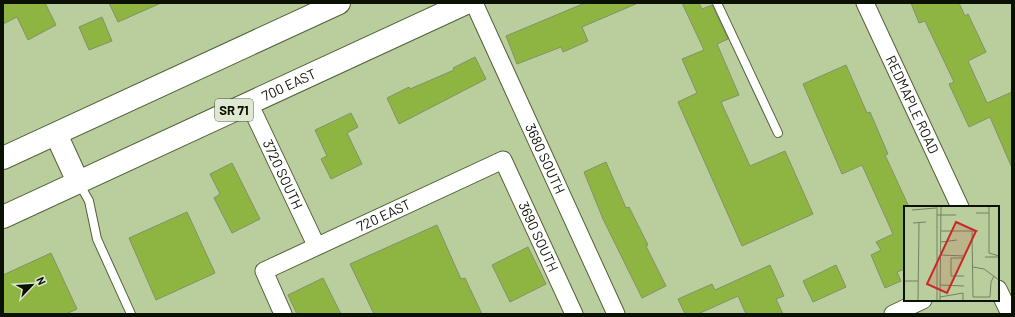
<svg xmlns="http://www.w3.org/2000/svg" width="1015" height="317" font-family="Barlow,sans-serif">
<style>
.building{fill:#8eb542;stroke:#819366}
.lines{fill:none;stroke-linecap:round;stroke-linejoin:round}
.lane-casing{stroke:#526238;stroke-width:10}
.street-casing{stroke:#526238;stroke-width:19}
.primary-casing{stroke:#526238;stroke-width:24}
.lane{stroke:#fff;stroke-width:8}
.street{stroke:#fff;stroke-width:17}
.primary{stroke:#fff;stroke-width:22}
.labels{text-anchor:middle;stroke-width:3;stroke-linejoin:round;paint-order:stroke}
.shield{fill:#dfe9d1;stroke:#4b5241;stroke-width:1}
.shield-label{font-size:13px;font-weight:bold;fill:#0c1203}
.street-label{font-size:14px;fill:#0c1203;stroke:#dfe9d1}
.inset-road{fill:none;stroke:#74825f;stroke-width:1}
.view{fill:#cc2726;fill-opacity:0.15;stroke:#cc2726;stroke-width:2}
.inset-edge{fill:none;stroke:#0c1203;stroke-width:2}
</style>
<rect width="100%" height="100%" fill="#b9cd9d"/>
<!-- building -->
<g class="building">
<path d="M3,3H45L56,25L28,40L17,17L3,24Z"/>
<path d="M109,3H161L118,22Z"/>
<path d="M585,3H638L582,27L588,41L563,52L561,47L517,64L506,36Z"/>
<path d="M682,3H699L702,9L712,5L728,39L717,44L739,95L721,102L750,166L785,151L813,214L742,246L678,102L697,93L682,59L704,50Z"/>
<path d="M911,3H959L965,16L968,14L986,52L968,61L987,103L1012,92V168L990,117L969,127L949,84L954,82L925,21L919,23Z"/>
<path d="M102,17L112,41L89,50L79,27Z"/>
<path d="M475,57L486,79L399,124L387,98L409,87L410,89L454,70L453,68Z"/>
<path d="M846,65L867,113L870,112L888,154L885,155L909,207H905V269L897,272L901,281L885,288L871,255L881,250L876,242L893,234L862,165L842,174L803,84Z"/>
<path d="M351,113L358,127L347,133L362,164L331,179L321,159L327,156L315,130Z"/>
<path d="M606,162L626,208L629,207L648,245L646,246L666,286L642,298L603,219L584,172Z"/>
<path d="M232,163L260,219L232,233L214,198L220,194L210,174Z"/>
<path d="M187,212L215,273L156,300L129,238Z"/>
<path d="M437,225L461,279L465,278L482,314H374L350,264Z"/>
<path d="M528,247L546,284L510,302L492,265Z"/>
<path d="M51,253L77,309L66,314H3V275Z"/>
<path d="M770,265L784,296L776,299L783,314H746L738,296L698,314H685L678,299L712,284L715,290Z"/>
<path d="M836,265L846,287L813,302L803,281Z"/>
<path d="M323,278L341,314H297L288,295Z"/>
</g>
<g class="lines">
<defs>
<g id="lane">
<path d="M717,3L778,133"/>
<path d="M79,183L89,201L97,239L131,314"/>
</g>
<g id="street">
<path id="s1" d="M474,3L616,314"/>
<path id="s2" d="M865,3L960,207"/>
<path id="s3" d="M249,103L316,245"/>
<path d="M998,289L1010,314"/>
<path id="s4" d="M283,314L264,271L503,160L574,314"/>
<path d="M893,314L923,300"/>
</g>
<g id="primary">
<path d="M56,134L78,182"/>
<path d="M3,158L339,3"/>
<path id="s5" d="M3,217L466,3"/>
</g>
</defs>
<!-- lane casing -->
<use href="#lane" class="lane-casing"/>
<!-- street casing -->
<use href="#street" class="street-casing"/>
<!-- primary casing -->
<use href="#primary" class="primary-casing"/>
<!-- lane -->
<use href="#lane" class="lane"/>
<!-- street -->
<use href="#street" class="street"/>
<!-- primary -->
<use href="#primary" class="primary"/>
</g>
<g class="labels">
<!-- shield labels -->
<rect class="shield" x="215" y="99" width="38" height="22" rx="3"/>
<g class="shield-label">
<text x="234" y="115">SR 71</text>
</g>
<!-- street labels -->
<g class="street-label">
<text dy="5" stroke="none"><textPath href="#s5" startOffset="315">700 EAST</textPath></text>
<text dy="5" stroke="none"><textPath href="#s2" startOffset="112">REDMAPLE ROAD</textPath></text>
<text dy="5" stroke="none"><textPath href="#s1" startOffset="171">3680 SOUTH</textPath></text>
<text dy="5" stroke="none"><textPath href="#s3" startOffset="79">3720 SOUTH</textPath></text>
<text dy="5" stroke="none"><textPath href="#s4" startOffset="179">720 EAST</textPath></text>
<text dy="5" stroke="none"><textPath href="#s4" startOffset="395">3690 SOUTH</textPath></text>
</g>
</g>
<!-- overview -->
<g transform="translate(904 206)">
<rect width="95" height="95" fill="#b9cd9d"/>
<path class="inset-road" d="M85,0V47L95,50M8,4L32,2M72,7H85M33,9H52M9,17L22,16M37,25H74M68,25L69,91H86L87,76L90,70M37,36L53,34M37,49L60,50M81,51H95M60,52H47V70H60M69,61L80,63L95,74M0,75H14M36,79L60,80M36,91L59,87V95M14,95L15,17M33,95V0M36,95L37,0"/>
<path class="view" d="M52,16L72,25L43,87L23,78Z"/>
<rect width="95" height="95" class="inset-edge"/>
</g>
<!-- border -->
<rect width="1015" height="317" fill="none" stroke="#0c1203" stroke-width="8"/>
<!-- north arrow -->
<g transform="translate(32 285) rotate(65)" stroke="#dfe9d1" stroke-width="3" paint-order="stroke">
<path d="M0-3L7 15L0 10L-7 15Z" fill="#0c1203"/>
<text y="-6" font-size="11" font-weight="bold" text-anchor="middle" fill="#0c1203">N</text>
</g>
</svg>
